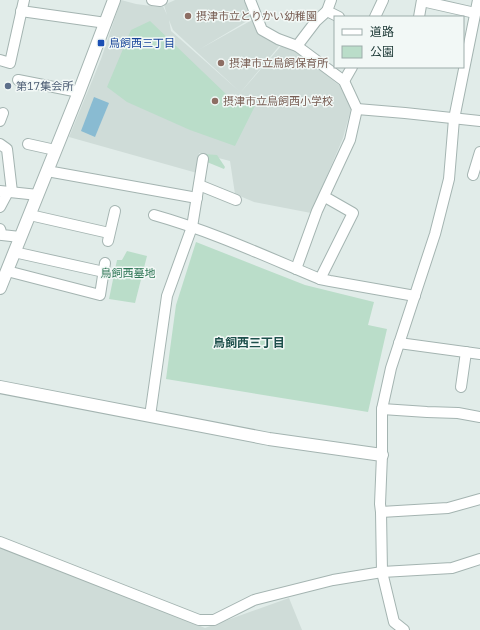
<svg xmlns="http://www.w3.org/2000/svg" width="480" height="630" font-family="'IBM Plex Sans','Noto Sans JP',sans-serif">
<style>
.built{fill:#cfdcd8;fill-rule:evenodd}
.green{fill:#baddc9}
.water{fill:#89bbd2}
.lines{fill:none;stroke-linecap:round;stroke-linejoin:round}
.minor-casing{stroke:#a4b4b1;stroke-width:12}
.tertiary-casing{stroke:#a4b4b1;stroke-width:14}
.minor{stroke:#fff;stroke-width:10}
.tertiary{stroke:#fff;stroke-width:12}
.education-dot{fill:#8d6e63;stroke:#f2f8f6;stroke-width:1.5}
.transit-dot{fill:#1a4fb4;stroke:#f2f8f6;stroke-width:1.5}
.service-dot{fill:#5c6f8a;stroke:#f2f8f6;stroke-width:1.5}
.labels{text-anchor:middle;stroke-width:3;stroke-linejoin:round;paint-order:stroke}
.education-label{font-size:11px;fill:#785e54;stroke:#f2f8f6;text-anchor:start}
.transit-label{font-size:11px;fill:#164399;stroke:#f2f8f6;text-anchor:start}
.service-label{font-size:11px;fill:#4e5e75;stroke:#f2f8f6;text-anchor:start}
.park-label{font-size:11px;fill:#2b7453;stroke:#f2f8f6}
.neighbourhood-label{font-size:12px;font-weight:bold;fill:#1d4f4b;stroke:#f2f8f6}
</style>
<rect width="100%" height="100%" fill="#e1ece9"/>
<!-- built -->
<g class="built">
<path d="M121,0L136,4L159,7L163,6L167,15L164,5L175,0H245L252,18L200,49L252,20L256,28L266,39L280,45L240,93L281,46L296,51L340,86L351,109L343,138L311,213L254,202L235,194L230,161L199,153L197,173L69,137L101,59ZM169,20L173,30L239,91L171,31Z"/>
<path d="M0,542L205,628L289,598L302,630H0Z"/>
</g>
<!-- green -->
<g class="green">
<path d="M150,21L227,95L256,104L235,146L190,130L127,102L107,87L131,30Z"/>
<path d="M204,154L217,155L225,167L224,169L202,160Z"/>
<path d="M196,242L305,285L374,302L368,325L387,329L368,412L166,379L176,305Z"/>
<path d="M127,251L147,256L135,303L109,299L117,260H122Z"/>
</g>
<!-- water -->
<path class="water" d="M94,97L109,103L95,137L81,131Z"/>
<g class="lines">
<defs>
<g id="minor">
<path d="M152,0L160,1L162,0"/>
<path d="M250,0L262,30L278,39L297,46L344,81L357,109L350,140L317,211L296,269"/>
<path d="M331,0L327,11L339,17"/>
<path d="M422,1L475,13"/>
<path d="M21,11L106,23"/>
<path d="M375,17L383,0"/>
<path d="M419,17L422,0"/>
<path d="M297,46L316,21L327,11"/>
<path d="M0,60L10,63L24,0"/>
<path d="M18,80L79,92"/>
<path d="M344,81L352,67"/>
<path d="M357,109L405,113L480,121"/>
<path d="M0,121L3,113"/>
<path d="M0,144L7,149L12,192"/>
<path d="M28,144L55,150"/>
<path d="M47,171L197,198"/>
<path d="M473,175L480,152"/>
<path d="M199,185L236,200"/>
<path d="M0,191L38,195"/>
<path d="M0,207L8,192"/>
<path d="M30,215L109,233"/>
<path d="M154,215C211,231 265,256 320,279L330,281L415,296"/>
<path d="M0,229L2,235L20,237"/>
<path d="M108,241L115,211"/>
<path d="M14,252L104,272"/>
<path d="M7,271L100,295L105,263"/>
<path d="M320,279L353,213L325,197"/>
<path d="M399,343L480,354"/>
<path d="M461,387L466,352"/>
<path d="M382,409L427,412L458,413L480,417"/>
<path d="M150,416L167,296L192,227L203,159"/>
<path d="M381,512L448,508L480,499"/>
<path d="M0,542L199,620H214L254,600L333,580L382,572L452,568L480,559"/>
<path d="M404,630L394,622L382,572L381,512L380,504L382,455V409L391,368L435,234L449,179L454,119L478,0"/>
</g>
<g id="tertiary">
<path d="M0,288L79,92L114,0"/>
<path d="M0,387L269,439L382,455"/>
</g>
</defs>
<!-- minor casing -->
<use href="#minor" class="minor-casing"/>
<!-- tertiary casing -->
<use href="#tertiary" class="tertiary-casing"/>
<!-- minor -->
<use href="#minor" class="minor"/>
<!-- tertiary -->
<use href="#tertiary" class="tertiary"/>
</g>
<!-- markers -->
<g class="education-dot">
<circle cx="188" cy="16" r="4"/>
<circle cx="221" cy="63" r="4"/>
<circle cx="215" cy="101" r="4"/>
</g>
<rect class="transit-dot" x="97" y="39" width="8" height="8" rx="2"/>
<circle class="service-dot" cx="8" cy="86" r="4"/>
<g class="labels">
<!-- education labels -->
<g class="education-label">
<text x="196" y="20">摂津市立とりかい幼稚園</text>
<text x="229" y="67">摂津市立鳥飼保育所</text>
<text x="223" y="105">摂津市立鳥飼西小学校</text>
</g>
<!-- transit labels -->
<g class="transit-label">
<text x="109" y="47">鳥飼西三丁目</text>
</g>
<!-- service labels -->
<g class="service-label">
<text x="16" y="90">第17集会所</text>
</g>
<!-- park labels -->
<g class="park-label">
<text x="128" y="277">鳥飼西墓地</text>
</g>
<!-- neighbourhood labels -->
<g class="neighbourhood-label">
<text x="249" y="347">鳥飼西三丁目</text>
</g>
</g>
<!-- legend -->
<rect x="334" y="16" width="130" height="52" fill="#f2f8f6" stroke="#9eadab"/>
<rect x="342" y="29" width="20" height="6" fill="#ffffff" stroke="#9eadab"/>
<text x="370" y="36" font-size="12" fill="#213d3a">道路</text>
<rect x="342" y="46" width="20" height="12" fill="#baddc9" stroke="#9eadab"/>
<text x="370" y="56" font-size="12" fill="#213d3a">公園</text>
</svg>
